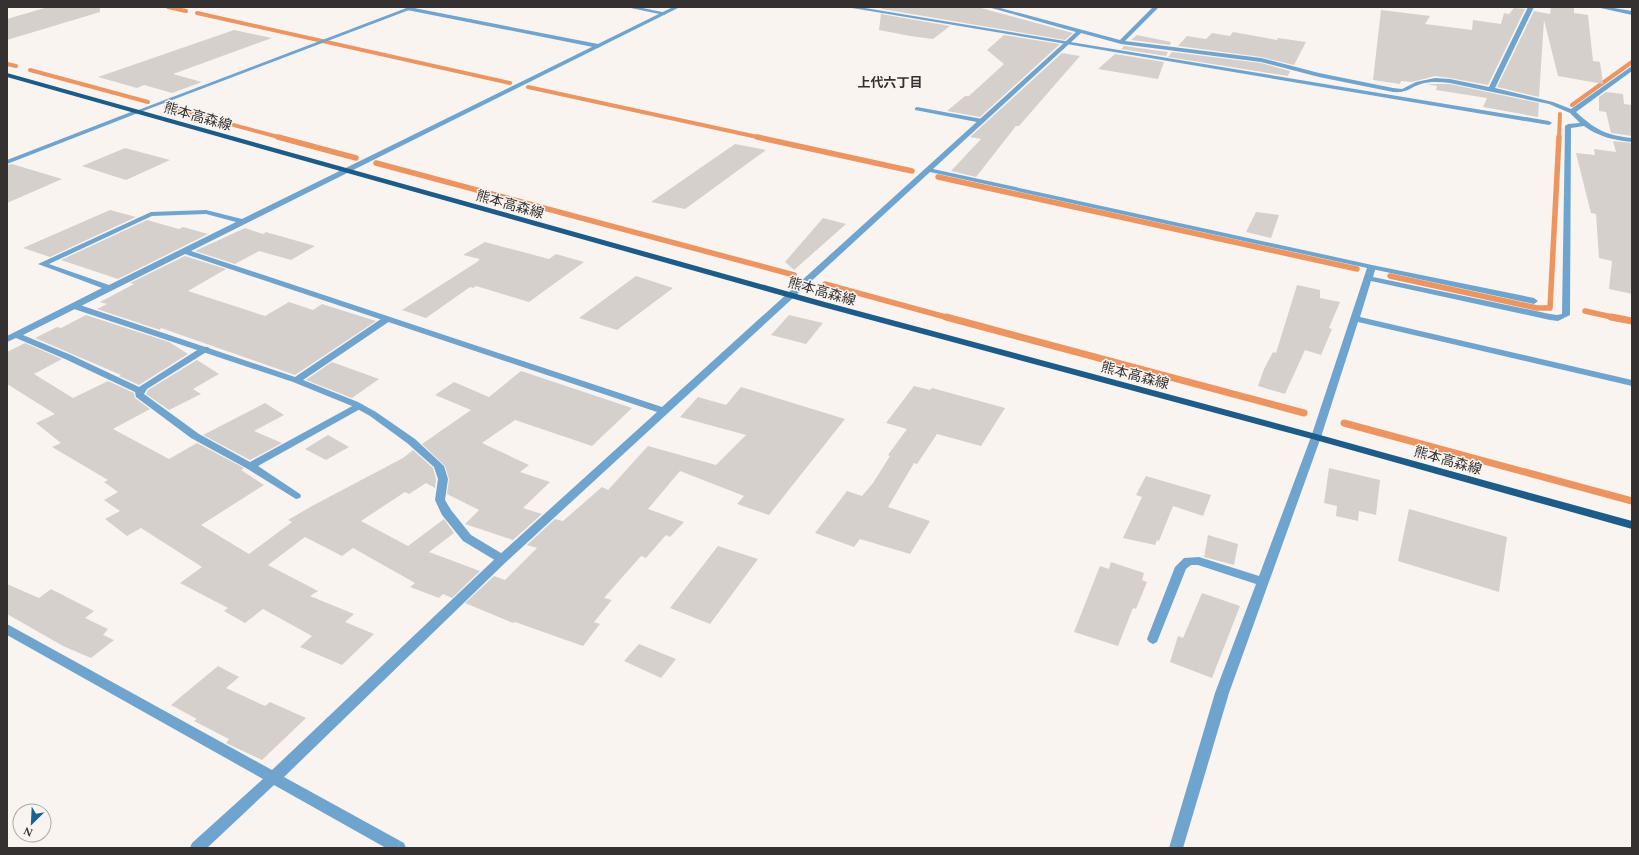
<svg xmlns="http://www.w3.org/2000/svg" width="1639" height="855" font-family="Spectral,'Noto Sans JP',serif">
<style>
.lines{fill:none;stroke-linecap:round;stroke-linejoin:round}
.stream-far2{stroke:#ed9560;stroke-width:4}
.stream-far1{stroke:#ed9560;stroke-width:5.5}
.stream{stroke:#ed9560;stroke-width:7}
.building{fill:#d6d0cd}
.service{fill:#6fa4cf;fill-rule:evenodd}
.minor{fill:#6fa4cf;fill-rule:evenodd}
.tertiary{fill:#6fa4cf;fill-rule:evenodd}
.primary{fill:#1d5c88;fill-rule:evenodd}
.labels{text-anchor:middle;stroke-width:3;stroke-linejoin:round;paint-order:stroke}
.far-neighbourhood-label{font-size:13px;font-weight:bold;fill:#343130;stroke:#faf4f1}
.street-label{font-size:14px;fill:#343130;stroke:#faf4f1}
</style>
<rect width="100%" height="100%" fill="#faf4f1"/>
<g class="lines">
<!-- stream-far2 -->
<g class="stream-far2">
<path d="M168,7L186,11"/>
<path d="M197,13L510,83"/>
<path d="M7,64L16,66"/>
<path d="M30,70L148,102"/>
<path d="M528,87L762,138"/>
<path d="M1572,105L1632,62"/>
<path d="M166,107L282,138"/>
<path d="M1559,138L1560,114"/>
</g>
<!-- stream-far1 -->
<g class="stream-far1">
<path d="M278,137L356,158"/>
<path d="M757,137L912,171"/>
<path d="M376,163L794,275"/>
<path d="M938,177L1357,269"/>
<path d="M1390,276L1537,308H1550L1559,137"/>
<path d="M825,284L949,318"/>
<path d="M1585,311L1616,318"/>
</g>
<!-- stream -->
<g class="stream">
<path d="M946,317L1304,413"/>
<path d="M1611,317L1632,321"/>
<path d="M1344,423L1632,501"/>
</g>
</g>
<!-- building -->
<g class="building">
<path d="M48,7H100V12L7,40V19Z"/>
<path d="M882,7H977L1073,33L1065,40L882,9Z"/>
<path d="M1551,7H1574V13L1588,15L1593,61L1600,62L1603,84L1558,76L1544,20L1539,97L1497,87L1534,11L1550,14Z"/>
<path d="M1514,8L1525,9L1488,85L1450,78L1435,76L1412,82L1401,81L1400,84L1373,80L1381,10L1430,16L1425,24L1472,30L1473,20L1501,24L1504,13L1509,14Z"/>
<path d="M881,14L950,26L933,39L910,36L879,30Z"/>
<path d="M234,30L272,38L173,74L202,82L172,93L144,85L137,88L98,77Z"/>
<path d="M1233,32L1277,40L1278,38L1306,42L1294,65L1261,57L1178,46L1187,36L1206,39L1212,33L1230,36Z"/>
<path d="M1004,35L1060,44L980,117L947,111L965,96H969L1004,64L987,50Z"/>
<path d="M1137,35L1171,42L1170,45L1131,40Z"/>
<path d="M1124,46L1168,52L1166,56L1121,49Z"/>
<path d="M1172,52L1261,63L1290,71L1288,76L1168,57Z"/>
<path d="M1062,53L1080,56L1019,126H1016L976,177L951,171L981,139L970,137Z"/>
<path d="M1115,54L1164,62L1158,79L1098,69Z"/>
<path d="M1426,84H1450L1539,103L1538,117L1483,107L1487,98L1436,90L1437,86Z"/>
<path d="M1606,92L1623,94L1624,104L1632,105V136L1611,133L1606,112L1599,111V97Z"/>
<path d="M1613,141L1632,143V294L1609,289L1612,261L1599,258L1596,214L1591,213L1576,153L1595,155L1594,149L1616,152Z"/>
<path d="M735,144L766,150L685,209L651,202Z"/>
<path d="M125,148L170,160L126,180L82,166Z"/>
<path d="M12,164L62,179L7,203V165Z"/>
<path d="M110,210L136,217L50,257L23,248Z"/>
<path d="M1256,212L1279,215L1271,238L1246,232Z"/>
<path d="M823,218L846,224L794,270L785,262Z"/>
<path d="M147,220L179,229L183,227L208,234L118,279L61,260Z"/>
<path d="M245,228L263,234L266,232L315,246L291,260L259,251L235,264L195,251Z"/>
<path d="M485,242L549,259L556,254L584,262L529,302L476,286L473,288L470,287L426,318L402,310L477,262L480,259L463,255Z"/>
<path d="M185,256L226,269L188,291L265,316L289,302L313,310L322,304L376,321L295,375L161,328L160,330L97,309L107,304L100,302L134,284L130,283Z"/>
<path d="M636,276L673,288L617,330L579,318Z"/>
<path d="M1297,285L1320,290V298L1340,302L1329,328L1332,329L1321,355L1305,350L1285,394L1258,386L1264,369L1273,352L1276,353Z"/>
<path d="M86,315L169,342L188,354L139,385L119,376L121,375L35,338L57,327L61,328Z"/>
<path d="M789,315L823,323L806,344L771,335Z"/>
<path d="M25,343L62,359L34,374L73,398L108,381L134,393L135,398L150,409L113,429L169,459L197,443L244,468L241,470L264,485L201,525L249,554L292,522L288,520L312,506L403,458L413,450L433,468L436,479L435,488L426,483L409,494L405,492L361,521L408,546L444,519L454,533L429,552L480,571L452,598L443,594L439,598L410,587L415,583L353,548L342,556L305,537L268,565L318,591L310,596L354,614L345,622L374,634L342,665L300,647L312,636L263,609L245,623L224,611L228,608L180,583L202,567L141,528L127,536L105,519L120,511L104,500L118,492L104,482L108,480L52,447L61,443L36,423L55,414L7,384V352Z"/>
<path d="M197,360L219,374L193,389L201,394L169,410L146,394L148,390Z"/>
<path d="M332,362L379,379L352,398L306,380Z"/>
<path d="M521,371L632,408L592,446L515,420L482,443L529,465L520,472L550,482L523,508L542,514L513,540L465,524L479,510L447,494L449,479L445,466L422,444L471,410L435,395L454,382L489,397Z"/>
<path d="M914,386L930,390L932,388L1005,408L981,446L937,434L917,464L914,463L888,507L930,521L910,554L860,539L854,547L815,533L847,491L862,496L873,483L890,456L888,455L907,429L886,423Z"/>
<path d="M741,387L845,419L769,515L737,504L744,496L680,471L648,509L684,522L670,537L666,535L646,558L641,556L604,598L612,600L594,622L600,624L583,646L515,622L513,623L465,603L494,576L505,580L537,548L527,545L555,519L563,521L602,487L608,490L648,446L716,465L746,435L680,417L698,397L726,405Z"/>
<path d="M265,403L284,415L254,431L282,443L250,460L203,435Z"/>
<path d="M328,435L349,447L326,460L305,449Z"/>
<path d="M1329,468L1380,480L1376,515L1359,511L1358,521L1336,516L1337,506L1324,503Z"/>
<path d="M1146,476L1211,495L1203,516L1173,506L1159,541L1157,540L1155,545L1123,538L1142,497L1136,495Z"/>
<path d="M1409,509L1507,537L1499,592L1398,561Z"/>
<path d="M1208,535L1238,544L1234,565L1204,557Z"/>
<path d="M718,546L758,559L710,624L670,608Z"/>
<path d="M1111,562L1144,573L1142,580L1147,582L1136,609L1133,608L1118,646L1074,632L1100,566L1109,569Z"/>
<path d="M7,584L39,598L51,589L94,611L85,618L108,629L103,635L114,640L91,658L63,646L7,614Z"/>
<path d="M1202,593L1240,606L1212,678L1170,662L1178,636L1183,638Z"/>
<path d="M639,644L676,659L661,678L624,661Z"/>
<path d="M218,666L239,677L226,688L265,706L270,702L306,718L262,760L226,743L229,739L194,721L197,719L171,705Z"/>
</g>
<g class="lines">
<!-- service -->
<g class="service">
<path d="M409,7L598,44L601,46L598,48L407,10V8Z"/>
<path d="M626,7H638L667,13L664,15Z"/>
<path d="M846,7H859L1549,121L1552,123L1549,125Z"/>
<path d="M917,107L982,119L985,121L982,123L915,110V108Z"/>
<path d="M1369,265H1372L1534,298L1538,301L1534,304L1372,269L1368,267Z"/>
<path d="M74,303L295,377L384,317H390L391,319L390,321L303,380L358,402L376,412L415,439L444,466L448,479L445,500L451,510L471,535L506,556L508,559L506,562H498L463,541L442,515L435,500L438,479L434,467L407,443L370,416L352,406L293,382L71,308L70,306Z"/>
</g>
<!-- minor -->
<g class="minor">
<path d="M673,7H680L191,251L662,407L1076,32L988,7H997L1120,40L1153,7H1159L1125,41L1261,58L1319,73L1393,88L1402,89L1416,82L1435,78L1450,79L1489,87L1528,7H1534L1495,88L1553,102L1571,109L1632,66V71L1576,112C1596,130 1605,135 1632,138V142C1615,140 1598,137 1584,126L1571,128L1570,315L1558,321L1550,320L1371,281L1360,317L1632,380V386L1358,322L1321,437L1229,693L1183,848H1169L1215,693L1256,584L1198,565H1191L1186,569L1157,642L1153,644L1149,642L1147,639L1175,567L1184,558L1199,557L1259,576L1311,437L1367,268L930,172L506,562L284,777L404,843L406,848H386L274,785L207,848H190L192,843L263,779L7,635V624L272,770L498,556L657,412L185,254L23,335L71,355L139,387L202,347H208L210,349L208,351L147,389L144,394L199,434L250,462L356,404H362L364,406L362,408L258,466L300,494L301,496L300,498L296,499L246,468L191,438L136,397L135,392L65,359L16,338L7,342V336L102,288L38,264L151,212L206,210L242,219ZM1081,33L1121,44L1261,62L1319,77L1393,92C1409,93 1408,88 1421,84C1430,81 1440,82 1450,83L1549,104L1570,113L1580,123L1568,124L1565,126L1562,314L1557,315L1550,314L1373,277L1376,267L1372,265L933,169ZM206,214L236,222L109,285L49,264L152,216Z"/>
<path d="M1596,7H1608L1632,11V15Z"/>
<path d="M136,110L139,112L138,113L7,164V160Z"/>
</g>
<!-- tertiary -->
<path class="tertiary" d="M409,7H417L138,113L133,112Z"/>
<!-- primary -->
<path class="primary" d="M7,73L825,302L1320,435L1632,521V529L1312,439L819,306L7,77Z"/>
</g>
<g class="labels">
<!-- far-neighbourhood labels -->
<g class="far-neighbourhood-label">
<text x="890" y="87">上代六丁目</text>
</g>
<!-- street labels -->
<g class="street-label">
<text transform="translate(198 116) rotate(16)" y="5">熊本高森線</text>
<text transform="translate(510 204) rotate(16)" y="5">熊本高森線</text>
<text transform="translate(822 291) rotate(16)" y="5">熊本高森線</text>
<text transform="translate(1135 375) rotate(15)" y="5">熊本高森線</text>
<text transform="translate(1448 460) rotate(16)" y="5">熊本高森線</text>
</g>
</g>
<!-- border -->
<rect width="1639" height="855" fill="none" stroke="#343130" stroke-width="16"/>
<!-- north arrow -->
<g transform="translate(32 823) rotate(204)"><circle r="19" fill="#faf4f1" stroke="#aba6a4"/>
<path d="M0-3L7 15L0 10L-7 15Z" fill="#186497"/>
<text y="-6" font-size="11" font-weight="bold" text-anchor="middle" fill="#343130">N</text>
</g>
</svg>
